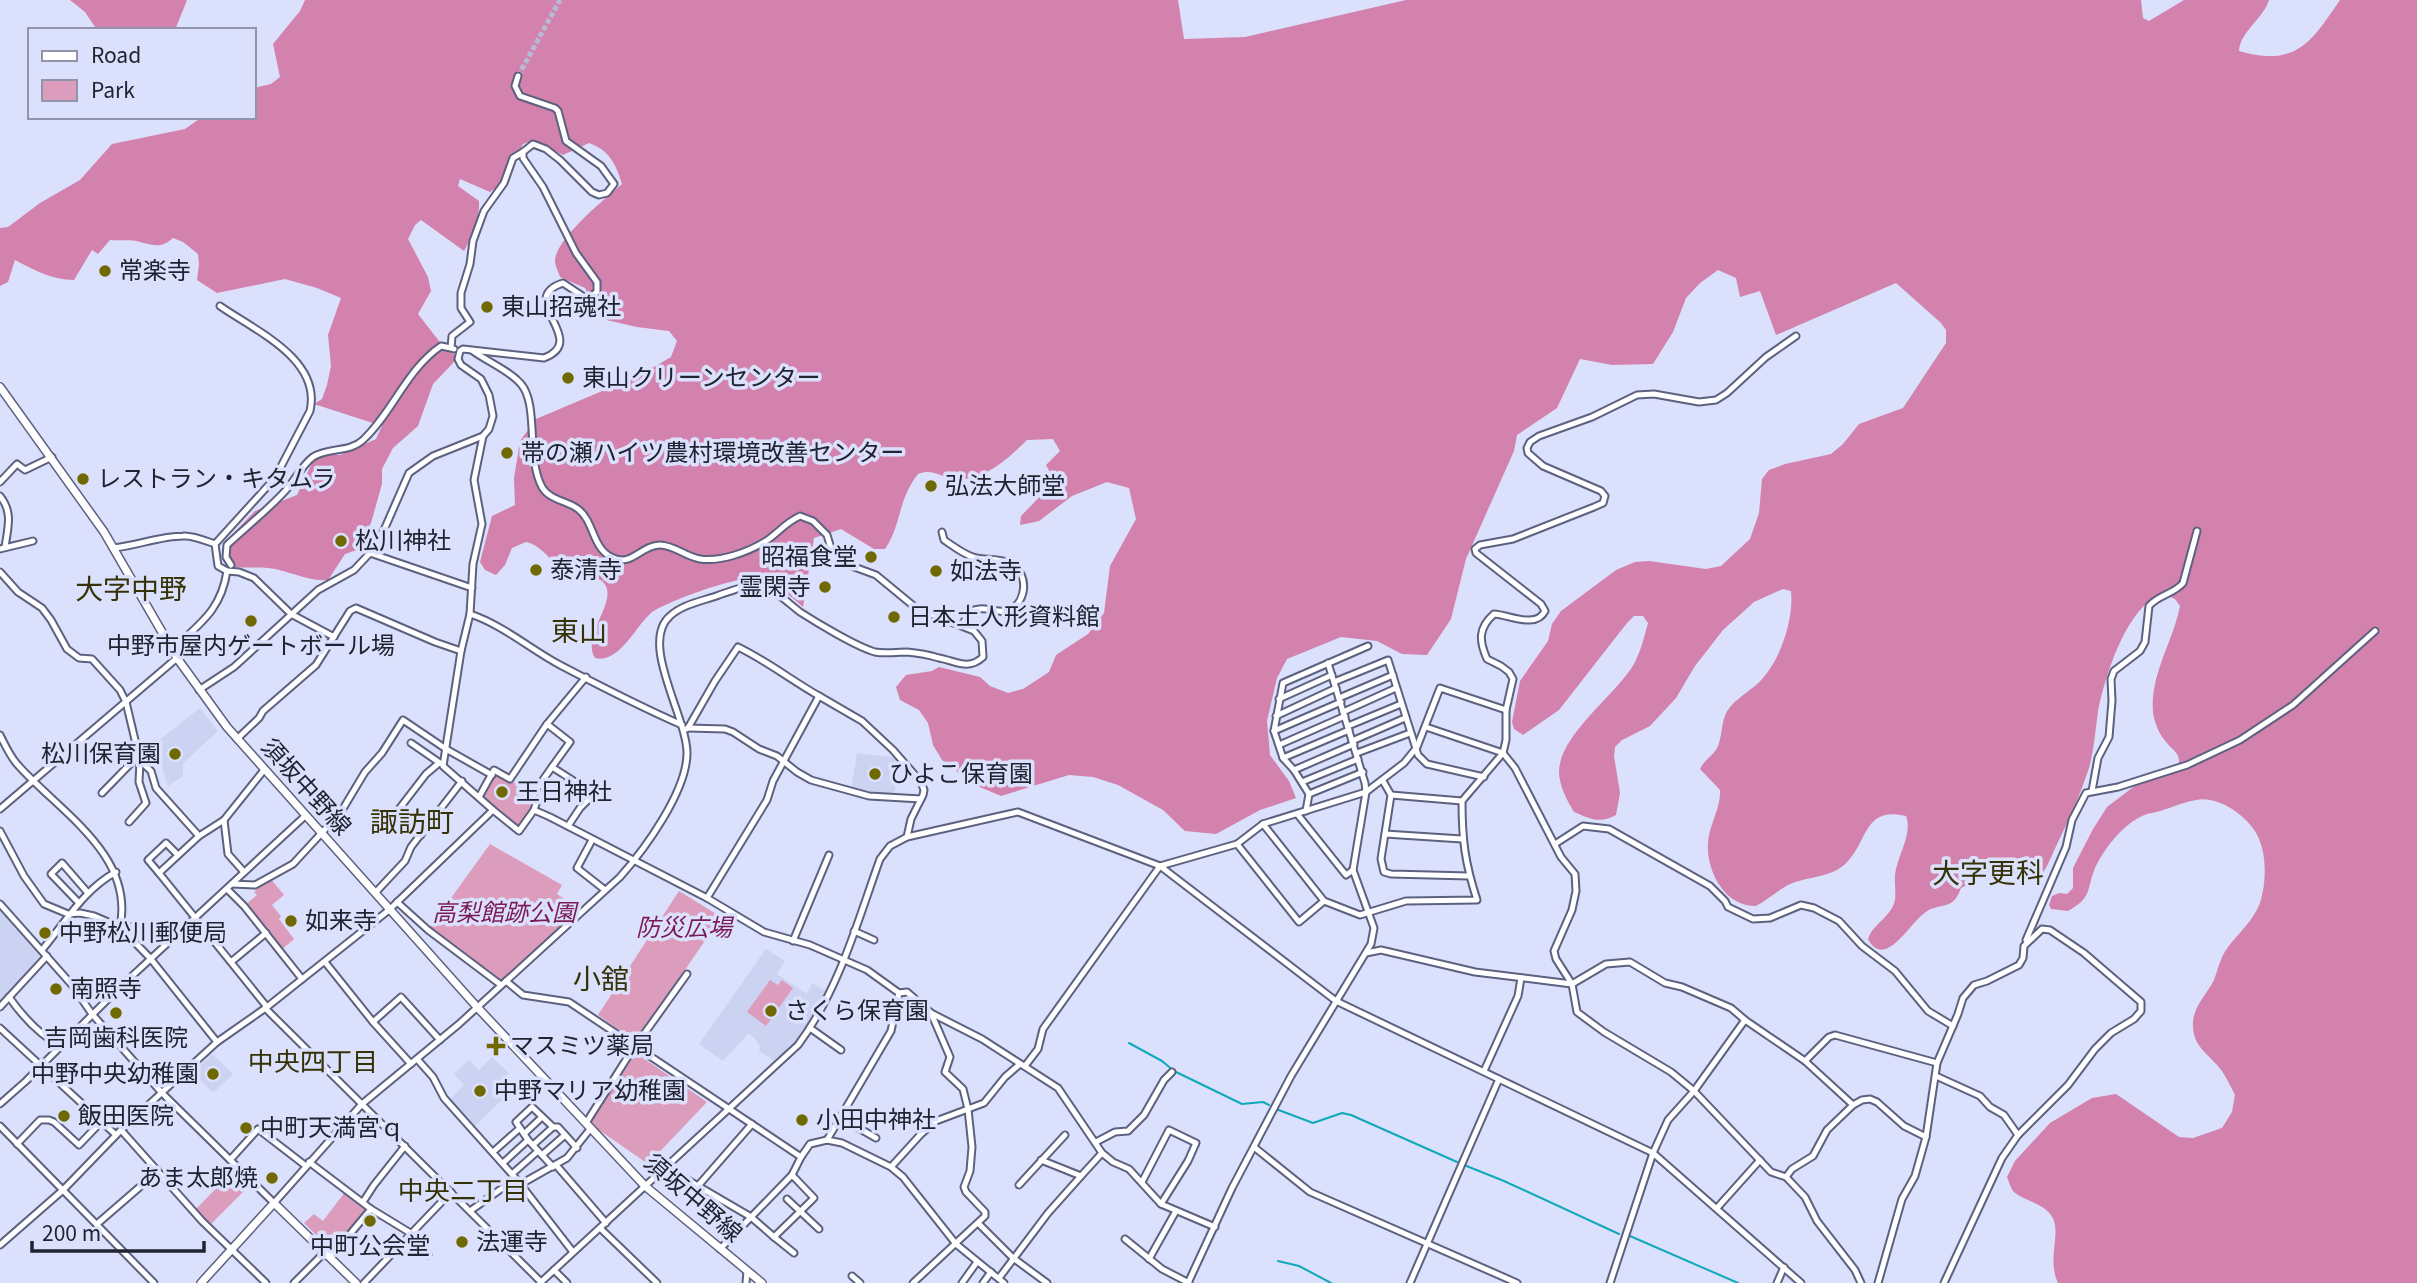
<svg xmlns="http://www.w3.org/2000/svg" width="2417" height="1283" font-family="Georgia,'Noto Sans JP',serif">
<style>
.built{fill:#ccd2f2}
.green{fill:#dc9dbd}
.forest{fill:#d381ad}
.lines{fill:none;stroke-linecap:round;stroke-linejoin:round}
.stream{stroke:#10a9bb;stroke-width:2}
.minor-tunnel{stroke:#b6bad3;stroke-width:5;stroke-dasharray:5 2.5;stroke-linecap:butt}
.minor-casing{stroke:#5c617f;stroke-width:9}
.major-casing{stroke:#5c617f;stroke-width:10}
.minor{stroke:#fff;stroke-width:5}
.major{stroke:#fff;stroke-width:7}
.poi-dot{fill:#706800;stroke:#dbe0fc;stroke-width:2.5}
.labels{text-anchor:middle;stroke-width:7;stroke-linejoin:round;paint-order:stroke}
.poi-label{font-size:24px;fill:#212330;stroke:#dbe0fc;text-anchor:start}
.street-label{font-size:24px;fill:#212330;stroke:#dbe0fc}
.park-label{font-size:24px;font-style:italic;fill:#7a1a57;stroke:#dbe0fc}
.neighbourhood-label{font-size:26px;fill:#363207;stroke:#dbe0fc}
.quarter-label{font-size:28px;fill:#363207;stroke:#dbe0fc}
</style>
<rect width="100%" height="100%" fill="#dbe0fc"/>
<!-- built -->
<g class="built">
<path d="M200,708L218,731L183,763V776L168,786L154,744Z"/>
<path d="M857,753L899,758L894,798L851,791Z"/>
<path d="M0,911L42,959L0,1002Z"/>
<path d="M766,949L785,961L777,974L807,994L812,983L830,993L814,1023L778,1063L759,1051L760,1047L756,1040L749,1033L723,1061L699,1044Z"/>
<path d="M212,1054L233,1074L213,1093L193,1073Z"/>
<path d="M492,1057L509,1073L496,1085L506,1096L475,1126L450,1100L464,1085L454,1074L469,1060L479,1070Z"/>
</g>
<!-- green -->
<g class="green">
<path d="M494,770L533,794L536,804L519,831L479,797Z"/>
<path d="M490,844L562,885L557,894L582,911L501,985L428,930Z"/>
<path d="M270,878L284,895L272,905L281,916L279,919L294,939L280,951L244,906L257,895L254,892Z"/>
<path d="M679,891L721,917L636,1042L598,1015Z"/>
<path d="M770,980L778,985L782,980L793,988L766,1026L747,1012Z"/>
<path d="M636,1053L707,1102L648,1164L589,1123Z"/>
<path d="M232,1172L248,1187L211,1224L196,1209Z"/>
<path d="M345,1192L367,1208L332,1251L304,1223L314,1214L323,1221Z"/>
</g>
<!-- forest -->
<g class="forest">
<path d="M70,0H187L175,30H97L85,12Z"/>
<path d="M305,0H1178L1184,39L1245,37L1406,0H2141L2143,18L2149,21L2184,0H2269C2263,19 2240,32 2239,51C2296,67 2310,44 2340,0H2417V1283H2058C2046,1257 2063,1232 2051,1215C2042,1203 2025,1201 2014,1192C2011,1189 2009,1182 2007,1177L2015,1161L2050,1123L2092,1098L2116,1094L2179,1137L2193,1138L2222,1128L2232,1112L2235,1095C2231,1087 2227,1079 2222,1071C2210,1054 2192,1048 2193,1023C2193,1007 2207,994 2214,980C2217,972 2219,963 2223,955C2233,937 2252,924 2260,903C2266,884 2267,858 2259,839C2251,818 2219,795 2196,800C2184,802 2173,807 2160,811C2154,813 2147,813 2140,817C2121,827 2104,849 2095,868C2086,890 2093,897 2068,911L2051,909L2049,905L2052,896L2059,893L2067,894L2073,888V868L2093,829L2107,807L2140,782L2178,769C2182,753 2174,752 2166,742C2159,734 2154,722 2153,712C2150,674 2173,642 2180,606L2175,599L2162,593C2126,608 2105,676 2098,712C2095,732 2094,752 2088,771C2080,795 2070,817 2059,840C2053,852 2049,864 2042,874C2030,884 2018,874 2004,875C1989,876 1974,881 1961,888C1953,912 1939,902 1926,912C1910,922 1885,971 1868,939C1872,926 1885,920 1892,908C1898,898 1894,887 1895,875C1897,856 1913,834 1906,816C1865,806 1868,839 1848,861C1834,878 1807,876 1788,885C1777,891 1767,900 1756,906C1725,907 1706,871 1708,843C1709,824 1721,809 1720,790L1700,769C1705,758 1716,755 1719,743C1723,731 1721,718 1730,707C1739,696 1754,689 1763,678C1781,658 1794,618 1791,591L1783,589L1754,602L1723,630L1695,666L1676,698L1650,726L1622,740L1615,747L1614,756L1620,793L1616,815C1599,824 1591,819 1574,812C1567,800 1559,786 1559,771C1560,734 1616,695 1634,664C1641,651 1644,637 1648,623L1643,616H1634L1627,623L1559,710L1523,735L1514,729L1512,722L1520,681L1548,641L1552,624L1561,611L1616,570L1635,562L1649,561L1706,569L1721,566L1750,539L1759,513L1762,479L1769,470L1785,464L1831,454L1843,444L1859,424L1903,408L1946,343V330L1941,323L1896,283L1776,335L1760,291L1740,297L1736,278L1718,270L1700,283L1686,298L1673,332L1653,364L1612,365L1580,359L1557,408L1517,435L1514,451L1466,559L1451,619L1427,655L1402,654L1377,641L1341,637L1287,659L1277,678L1267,721L1270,755L1289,781L1296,798L1260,810L1216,834L1185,831L1163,810L1118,785L1093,777L1069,775L1001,796L975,785L942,760L933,745L928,723L919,710L900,700L896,687L906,675L932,671L939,667L980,677L990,686L1008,693L1023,689L1049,672L1056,655L1088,634L1104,613L1110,566L1136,519L1129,488L1107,482L1072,496L1039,521L1020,525L1021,516L1055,481L1046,465L1060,451L1053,439L1027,440C1009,458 983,482 955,479C940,477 933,468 918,474C897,501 902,524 885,549H874L841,529L814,538L803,607C789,594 771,581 752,579C737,576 663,603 651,613C635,627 619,664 595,658C580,634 622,599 602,581C592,573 576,576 565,570C551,563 542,545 526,542L512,548L505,565L496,575L485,570L480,562L492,516L515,505L514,478L520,441L536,419L640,375L671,357L677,341L669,331L637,327L602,319L585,288L560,277C559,273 555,266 555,261C555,239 606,198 622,184C616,164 609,150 589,143L563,155L534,140L523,144L499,186L490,192L460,179L458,186L479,201C480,217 472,238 464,251L421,220L415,225L408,239L428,277L431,291L418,314L446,350L455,355V361L433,384L418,426L393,448L382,469V484L371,523L357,550L345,554L328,580C307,582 289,570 268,568C256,567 243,568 229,567L222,559L223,544L255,511L297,495L312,463L323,453L340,455L376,439L382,426L314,404L322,399L327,385L331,366L328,335L341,298L317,288L285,279L217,293L197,280L199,264L198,254L183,242L173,238C160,249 154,245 140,242C131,239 119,241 110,240L98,254L92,250L74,280C52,280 34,270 15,260L8,282L0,286V228L8,227L40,203L80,180L112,144L185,129L202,117H254V88L271,84L280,77L273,44L300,11Z"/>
</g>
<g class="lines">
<!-- stream -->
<g class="stream">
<path d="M1129,1043L1162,1061L1174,1071L1242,1104L1263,1102L1269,1105"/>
<path d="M1276,1109L1313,1123L1342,1113L1351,1115L1457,1162"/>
<path d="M1464,1165L1504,1181L1619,1234"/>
<path d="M1630,1236L1738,1283"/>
<path d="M1278,1261L1299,1266L1331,1283"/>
</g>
<!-- minor-tunnel -->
<path class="minor-tunnel" d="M518,76L560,0"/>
<defs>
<g id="minor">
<path d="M454,349L451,348L452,336L470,322L461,308V293L470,264L473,241L484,211L504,183L513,158L523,152"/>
<path d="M0,482L17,464L25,470L52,457"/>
<path d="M0,496C13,512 8,527 5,547"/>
<path d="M942,532L944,540C953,546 963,554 973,557C985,561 999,557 1011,564C1029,574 1027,601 1010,610C996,616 987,602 967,613L963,626"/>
<path d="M215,544L275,478L310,411C322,359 254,330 220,306"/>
<path d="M113,548C136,546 160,536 183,536C193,535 206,541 215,544L218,566L227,571L239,572L254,578L291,614L334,637"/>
<path d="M0,549L33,541"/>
<path d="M370,553L472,588"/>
<path d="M231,565L226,557L227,545C246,527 268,510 286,490C295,480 302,465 313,457C328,447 349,453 363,440C393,412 406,370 441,346L451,348"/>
<path d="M0,572L18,592L42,608L51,620L67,649L79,658L92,659L120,690L126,702L140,761L139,782L146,803L129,822"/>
<path d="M470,614C503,625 530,649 560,665C600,686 641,707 682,725"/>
<path d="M172,650C199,624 221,611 227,571"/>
<path d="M1334,682L1388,660L1418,755L1427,764L1484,777"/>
<path d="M199,690L234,667L318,590L354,570L370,553L384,530L409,473L433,456L483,436L489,429L493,416L489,395L481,379L461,365L458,359L460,351L463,349L544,358C591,340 514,299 563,283L587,299L597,292V282L576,253L543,187L523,158V152L533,144L546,149L560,160L592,192L599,195L607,193L614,184L601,166L566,141L558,111L555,108L520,96L515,86L518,76"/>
<path d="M819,696L862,721L893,750L921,782L924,790L923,795L911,819L907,837"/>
<path d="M1339,698L1393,675"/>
<path d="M1279,699L1332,675"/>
<path d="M1343,712L1396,688"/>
<path d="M1276,716L1336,688"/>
<path d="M1348,726L1401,704"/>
<path d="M1426,727L1503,753L1515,768L1561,857L1575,874L1576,891L1572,910L1554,951L1556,959L1572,984L1577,1012L1604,1032L1671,1072L1694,1091L1771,1172L1786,1177L1805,1197L1817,1221L1855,1270L1861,1283"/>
<path d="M688,728L725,729L733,732L759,749L777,756L797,772L811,780L869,796L921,799"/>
<path d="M684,730L688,728L715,681L738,647C767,661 791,680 819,696L773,781L767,800L707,898"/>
<path d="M1274,731L1341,702"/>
<path d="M0,735C5,745 10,756 17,764C58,811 135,854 120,927L150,958L217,1042"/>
<path d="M237,739L259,718L263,711L316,665L350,611L356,608L435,642L461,651"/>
<path d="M1352,741L1405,718"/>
<path d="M411,743L440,763"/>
<path d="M1279,745L1345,716"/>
<path d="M1357,753L1410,733"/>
<path d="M1283,758L1349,730"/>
<path d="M140,761L151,771L156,788L199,836"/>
<path d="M1294,770L1354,744"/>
<path d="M1383,781L1391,795L1381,859L1384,872L1391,874L1469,876"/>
<path d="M1302,782L1358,759"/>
<path d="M2092,791L2098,758L2109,737L2112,701L2111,679L2114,671L2140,651L2145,642L2149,606C2158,595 2174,594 2183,583L2197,531"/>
<path d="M102,793L139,755"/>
<path d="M1309,794L1363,772"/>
<path d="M1391,795L1462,801"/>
<path d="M479,797L494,770L510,779L547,724"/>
<path d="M0,809L177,658"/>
<path d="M493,810L519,831L534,810L550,817L707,898L764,932L810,945L867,970L899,993L907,992L931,1013L982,1039L1058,1088L1102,1153L1113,1162L1129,1169L1161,1204L1215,1227"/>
<path d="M534,810L536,804L533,794L552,767"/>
<path d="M1306,811L1309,794L1294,770L1283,758L1274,731L1283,683L1368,646"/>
<path d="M1298,815L1346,875L1353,870"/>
<path d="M224,820L199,836L159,873L267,1007"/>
<path d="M568,826L580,808L594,794L552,767L570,742L547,724L586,677"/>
<path d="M0,831L24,876L44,904L68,914L80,913L94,916L120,927"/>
<path d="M1385,834L1462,839"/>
<path d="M421,835L396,813L426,774L439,763"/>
<path d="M592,840L577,868L605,890"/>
<path d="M1237,844L1299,922L1324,901L1263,824"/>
<path d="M1555,844L1583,826L1609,829L1710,886L1725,901L1728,907L1753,919L1770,918L1801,905L1814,908L1839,921L1862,946L1895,971L1928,1011L1953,1026"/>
<path d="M244,872L228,854L224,820L264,770"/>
<path d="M159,873L148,860L166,843L178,855"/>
<path d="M232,884L255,885L293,864L341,812L365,772L382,753L403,720L446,749L492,775"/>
<path d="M227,889L244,906L302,979"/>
<path d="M375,893L405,861L411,847L462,781"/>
<path d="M1324,901L1360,915L1406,901L1477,900C1465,863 1462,840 1462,801L1503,753L1506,740V710L1513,679L1509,672L1501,666L1487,659C1479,641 1478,628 1494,614C1510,615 1536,629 1545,611L1541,604L1476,553L1475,549L1480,545L1513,539L1594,507L1603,503L1605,496L1601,491L1543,466L1528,453L1527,448L1530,442L1539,436L1592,417L1637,395L1654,394L1699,402L1716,400L1727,393L1766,357L1796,336"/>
<path d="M397,902L428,930L501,985"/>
<path d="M79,903L51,874L62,863L88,893"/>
<path d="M0,904L72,985L92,1014L162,1093L274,1203L362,1104L459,1024L620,877C645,849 687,791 687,753C687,717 639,643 670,616C683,604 703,601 719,595C732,591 746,584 760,586C775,589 788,603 800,612C817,623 857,647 875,652C885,654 897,652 907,652C918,653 929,655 939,658C956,661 968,671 983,657L982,641L974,631L916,608L876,575L838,561L833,555L827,535L813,521L800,516C785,523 779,532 766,541C748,552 721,562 700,559C686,557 674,545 660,545C641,545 631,568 611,557C592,547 594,521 578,509C568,501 549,500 542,487C526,458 539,405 521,384C509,370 488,362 473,351"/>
<path d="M121,924C136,928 153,933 165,945"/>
<path d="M854,931L874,940"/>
<path d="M2026,940L2066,847L2072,820L2086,793L2118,787L2187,765L2240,740L2293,705L2375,631"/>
<path d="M793,941L829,855"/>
<path d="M42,950C65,923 83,890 116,872"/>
<path d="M1366,953L1381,950L1475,972L1572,984L1606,964L1630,962L1665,983L1682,987L1731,1008L1745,1020L1805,1061L1853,1105"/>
<path d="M231,962L266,933"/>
<path d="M325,962L373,1022L411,1064"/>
<path d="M506,981L523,995L569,1002L801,1157L792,1175L720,1249"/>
<path d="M9,997C23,1017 39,1035 61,1046"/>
<path d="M0,1007L47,956"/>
<path d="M265,1008L541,1282"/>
<path d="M373,1022L401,997L440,1040"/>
<path d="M0,1028L116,1135"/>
<path d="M810,1028L841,1050"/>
<path d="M417,1059L433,1077L444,1098L518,1181L573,1252"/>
<path d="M1805,1061L1829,1037L1835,1035L1937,1063"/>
<path d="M1025,1066L1038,1049L1043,1029L1160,866L1237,844L1263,824L1366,792L1404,763L1417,747L1440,688L1506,710"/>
<path d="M1484,1071L1518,996L1521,978"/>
<path d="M1936,1076L1980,1096L1990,1107L2004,1115L2018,1135"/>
<path d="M0,1104L26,1081L118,989L305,816"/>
<path d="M841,1118L876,1138"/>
<path d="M586,1123L629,1055L687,974"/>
<path d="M0,1126L154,1283"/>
<path d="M520,1128L516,1122L532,1107L553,1127H558L577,1148"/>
<path d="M121,1130L202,1221L266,1283"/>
<path d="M525,1133L542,1117"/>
<path d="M827,1140L891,1031L899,993"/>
<path d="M1096,1142L1115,1132L1128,1131L1144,1115L1164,1080L1172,1072"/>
<path d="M17,1144L40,1120H49L54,1122L79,1145L101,1122"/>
<path d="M533,1145L553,1127"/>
<path d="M1254,1147L1310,1192L1517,1283"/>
<path d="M493,1152L520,1128L528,1140L553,1167"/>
<path d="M542,1155L565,1135"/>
<path d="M801,1157L810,1144L827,1140L842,1143L891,1167L903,1177L956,1244L1004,1283"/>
<path d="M230,1160L258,1129L306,1166"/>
<path d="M1041,1160L1081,1176L1102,1153"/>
<path d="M309,1162L371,1209L412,1234L428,1255"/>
<path d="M503,1163L528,1140"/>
<path d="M556,1165L606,1223"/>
<path d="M891,1167L921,1134L936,1121L984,1103L1005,1077L1020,1064"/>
<path d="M667,1168L751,1217L774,1237L814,1198L792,1175"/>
<path d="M512,1174L538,1151"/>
<path d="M1786,1177L1792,1169L1813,1156L1827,1130L1853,1105L1862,1100L1870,1099L1877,1102L1904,1126L1926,1137"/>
<path d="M1142,1182L1169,1130L1196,1143L1188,1161L1161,1204"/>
<path d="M521,1184L567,1158L591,1128"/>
<path d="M1019,1185L1065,1135"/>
<path d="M697,1187L752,1124"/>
<path d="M787,1199L819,1229"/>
<path d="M363,1202L374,1185L405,1146"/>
<path d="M1717,1208L1760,1160"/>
<path d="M470,1211L501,1189L518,1181"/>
<path d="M978,1223L1013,1258L1047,1283"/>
<path d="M97,1224L157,1172"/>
<path d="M600,1228L657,1283"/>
<path d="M774,1237L794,1253"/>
<path d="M1125,1239L1162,1269L1189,1283"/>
<path d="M0,1245L63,1190L121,1130L217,1042L267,1007L389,910L493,810L443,766L461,651L470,614L473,564L482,524L474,480L483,436"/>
<path d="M330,1258L371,1209"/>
<path d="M1149,1259L1176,1211"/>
<path d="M554,1270L567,1283"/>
<path d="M852,1276L860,1283"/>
<path d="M999,1278L1048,1213L1081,1176"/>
<path d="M294,1283L324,1253"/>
<path d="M364,1283L451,1192"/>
<path d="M540,1283L798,1045C839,990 857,923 880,859L890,846L907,837L1018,812L1160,866L1336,1001L1653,1153L1801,1283"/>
<path d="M746,1283L747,1271"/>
<path d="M913,1283L985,1216V1212L966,1192L964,1187L970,1171L972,1147L968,1109L963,1089L945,1072L950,1057L931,1013"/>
<path d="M962,1283L977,1262"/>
<path d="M983,1283L991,1272"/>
<path d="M1188,1283L1232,1188L1291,1076L1371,944L1374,928L1353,870L1366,792L1365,783L1328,663"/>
<path d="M1410,1283L1499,1079"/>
<path d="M1610,1283L1653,1153L1668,1120L1694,1091L1745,1020"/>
<path d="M1777,1283L1784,1267"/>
<path d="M1878,1283L1902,1199L1915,1176L1926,1137L1937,1063L1958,1014L1963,998L1974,985L1987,981L2019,965L2023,958L2024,946L2042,929L2050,930L2084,953L2141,1002V1011L2134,1019L2111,1033L2095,1049L2068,1085L2018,1135L2002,1158L1944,1283"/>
</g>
<g id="major">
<path d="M0,387L104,532L177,658L227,727L477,1007L645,1186L762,1283"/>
<path d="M201,1283L274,1203L356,1283"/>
</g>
</defs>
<!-- minor casing -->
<use href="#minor" class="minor-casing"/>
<!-- major casing -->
<use href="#major" class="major-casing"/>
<!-- minor -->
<use href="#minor" class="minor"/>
<!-- major -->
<use href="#major" class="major"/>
</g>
<!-- markers -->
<g class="poi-dot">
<circle cx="105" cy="271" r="7"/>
<circle cx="487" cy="307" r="7"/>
<circle cx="568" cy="378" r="7"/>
<circle cx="507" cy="453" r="7"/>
<circle cx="83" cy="479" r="7"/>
<circle cx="931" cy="486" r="7"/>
<circle cx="341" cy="541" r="7"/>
<circle cx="871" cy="557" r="7"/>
<circle cx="536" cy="570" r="7"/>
<circle cx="936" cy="571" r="7"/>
<circle cx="825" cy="587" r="7"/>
<circle cx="894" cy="617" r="7"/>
<circle cx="251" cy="621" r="7"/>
<circle cx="175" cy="754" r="7"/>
<circle cx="875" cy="774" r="7"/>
<circle cx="502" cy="792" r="7"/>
<circle cx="291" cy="921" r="7"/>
<circle cx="45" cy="933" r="7"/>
<circle cx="56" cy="989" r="7"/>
<circle cx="771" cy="1011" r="7"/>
<circle cx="116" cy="1013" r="7"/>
<path d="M492.5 1035.5h7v7h7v7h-7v7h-7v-7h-7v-7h7z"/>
<circle cx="213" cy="1074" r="7"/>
<circle cx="480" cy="1091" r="7"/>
<circle cx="64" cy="1116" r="7"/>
<circle cx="802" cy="1120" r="7"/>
<circle cx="246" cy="1128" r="7"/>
<circle cx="272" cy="1178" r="7"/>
<circle cx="370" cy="1221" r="7"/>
<circle cx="462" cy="1242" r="7"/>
</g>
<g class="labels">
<!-- poi labels -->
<g class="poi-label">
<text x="119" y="279">常楽寺</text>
<text x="501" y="315">東山招魂社</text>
<text x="582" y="386">東山クリーンセンター</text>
<text x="521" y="461">帯の瀬ハイツ農村環境改善センター</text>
<text x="97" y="487">レストラン・キタムラ</text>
<text x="945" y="494">弘法大師堂</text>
<text x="355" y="549">松川神社</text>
<text x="857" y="565" text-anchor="end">昭福食堂</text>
<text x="550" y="578">泰清寺</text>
<text x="950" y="579">如法寺</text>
<text x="811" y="595" text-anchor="end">霊閑寺</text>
<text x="908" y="625">日本土人形資料館</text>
<text x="251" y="654" text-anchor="middle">中野市屋内ゲートボール場</text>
<text x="161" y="762" text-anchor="end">松川保育園</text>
<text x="889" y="782">ひよこ保育園</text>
<text x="516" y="800">王日神社</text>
<text x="305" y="929">如来寺</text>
<text x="59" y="941">中野松川郵便局</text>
<text x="70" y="997">南照寺</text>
<text x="785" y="1019">さくら保育園</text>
<text x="116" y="1046" text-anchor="middle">吉岡歯科医院</text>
<text x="510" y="1054">マスミツ薬局</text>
<text x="199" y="1082" text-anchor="end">中野中央幼稚園</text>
<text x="494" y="1099">中野マリア幼稚園</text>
<text x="78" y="1124">飯田医院</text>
<text x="816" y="1128">小田中神社</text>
<text x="260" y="1136">中町天満宮ｑ</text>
<text x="258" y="1186" text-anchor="end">あま太郎焼</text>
<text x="476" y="1250">法運寺</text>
<text x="370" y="1254" text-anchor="middle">中町公会堂</text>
</g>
<!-- street labels -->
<g class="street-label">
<text transform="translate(306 787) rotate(48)" y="8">須坂中野線</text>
<text transform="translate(693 1198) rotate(41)" y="8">須坂中野線</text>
</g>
<!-- park labels -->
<g class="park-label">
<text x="504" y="921">高梨館跡公園</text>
<text x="684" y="936">防災広場</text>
</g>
<!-- neighbourhood labels -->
<g class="neighbourhood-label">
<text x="313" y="1071">中央四丁目</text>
<text x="463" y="1200">中央二丁目</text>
</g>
<!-- quarter labels -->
<g class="quarter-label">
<text x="131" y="599">大字中野</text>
<text x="579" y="641">東山</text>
<text x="412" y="832">諏訪町</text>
<text x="1988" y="883">大字更科</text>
<text x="601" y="989">小舘</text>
</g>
</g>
<!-- legend -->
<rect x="28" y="28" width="228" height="91" fill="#dbe0fc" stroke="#9194aa" stroke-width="2"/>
<rect x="42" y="51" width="35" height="10" fill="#ffffff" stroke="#9194aa" stroke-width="2"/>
<text x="91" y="63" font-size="21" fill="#212330">Road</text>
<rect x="42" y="80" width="35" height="21" fill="#dc9dbd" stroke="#9194aa" stroke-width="2"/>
<text x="91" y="98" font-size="21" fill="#212330">Park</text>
<!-- scale -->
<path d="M32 1241v10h172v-10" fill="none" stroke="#212330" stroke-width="3.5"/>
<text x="42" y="1241" font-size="21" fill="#212330" stroke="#dbe0fc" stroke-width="5" paint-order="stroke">200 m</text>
</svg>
